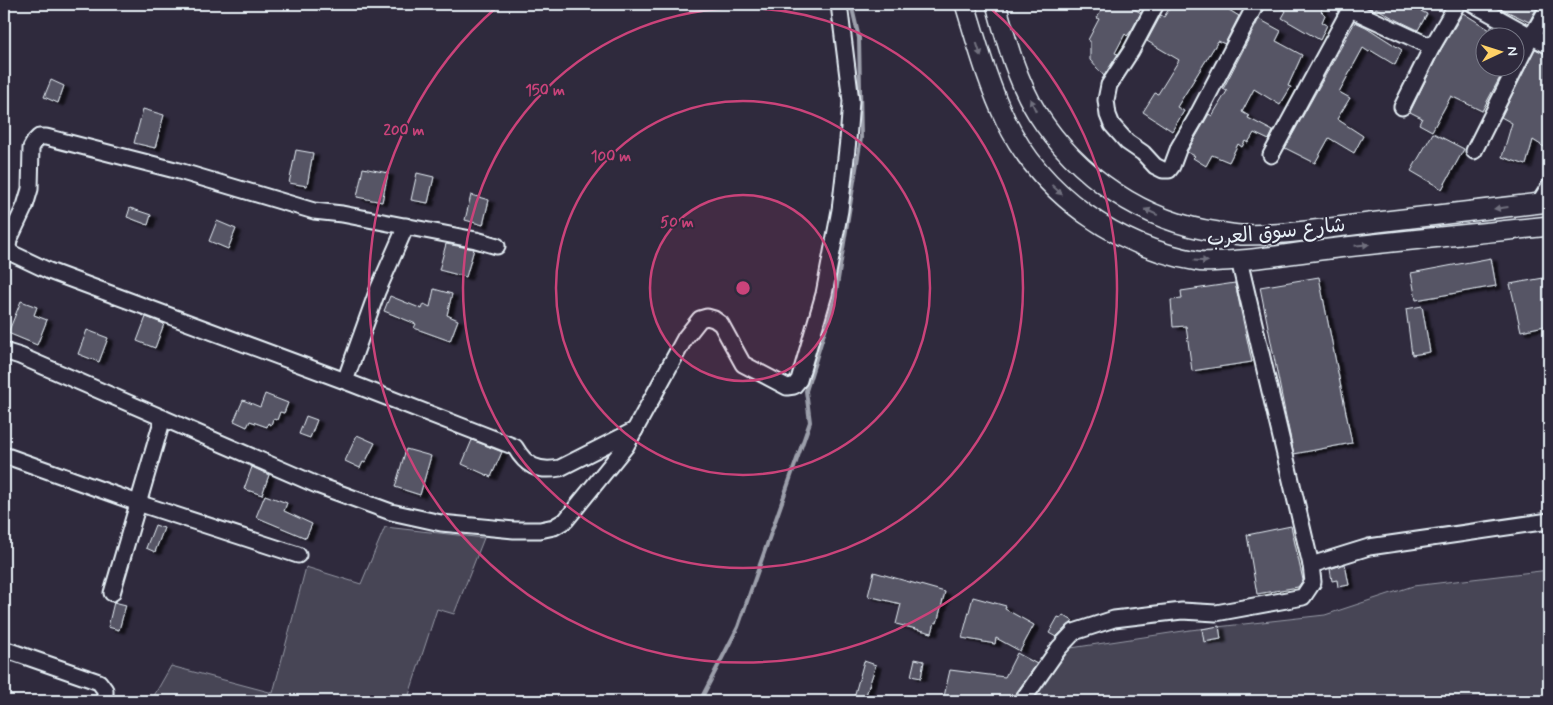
<svg xmlns="http://www.w3.org/2000/svg" width="1553" height="705" font-family="Mynerve,'Playpen Sans Arabic',sans-serif">
<style>
.green{fill:#464455;stroke:#979aa6}
.lines{fill:none;stroke-linecap:round;stroke-linejoin:round}
.stream{stroke:#9c9fab;stroke-width:4}
.building{fill:#575565;stroke:#e8f1f8;filter:url(#shadow)}
.minor-casing{stroke:#e8f1f8;stroke-width:19}
.major-casing{stroke:#e8f1f8;stroke-width:22}
.minor{stroke:#2f2a3d;stroke-width:15}
.major{stroke:#2f2a3d;stroke-width:19}
.oneway{fill:#70707e}
.ring{fill:none;stroke:#ca437a;stroke-width:2.5}
.labels{text-anchor:middle;stroke-width:4;stroke-linejoin:round;paint-order:stroke}
.street-label{font-size:20px;fill:#e8f1f8;stroke:#2f2a3d}
.centre{fill:#ca437a;stroke:#2f2a3d;stroke-width:2.5}
.ring-label{font-size:15px;text-anchor:middle;font-weight:bold;fill:#ca437a;stroke:#2f2a3d;stroke-width:4;stroke-linejoin:round;paint-order:stroke}
</style>
<defs>
<filter id="shadow"><feDropShadow dx="5.5" dy="3" stdDeviation="1" flood-color="#0009"/></filter>
</defs>
<rect width="100%" height="100%" fill="#2f2a3d"/>
<filter id="ink" filterUnits="userSpaceOnUse"><feTurbulence type="fractalNoise" baseFrequency=".02" numOctaves="2"/><feDisplacementMap in="SourceGraphic" scale="10" xChannelSelector="R" yChannelSelector="G"/><feConvolveMatrix kernelMatrix="1 2 1 2 8 2 1 2 1" color-interpolation-filters="sRGB"/></filter>
<g filter="url(#ink)">
<!-- green -->
<g class="green">
<path d="M385,527L484,538L454,614L437,609L407,701H151L171,666L273,693L306,567L361,584Z"/>
<path d="M1549,570V701H1028L1071,648L1190,630L1325,615L1413,586Z"/>
</g>
<g class="lines">
<!-- stream -->
<path class="stream" d="M700,701L738,627L810,422L806,391L835,298L861,138L859,38L851,4"/>
</g>
<!-- building -->
<g class="building">
<path d="M1105,4H1126L1141,13L1131,31L1127,36L1125,34L1115,53L1118,54L1104,76L1090,60V41L1088,40L1099,19L1097,18Z"/>
<path d="M1172,4H1234L1229,10L1239,16L1225,44L1218,41L1177,107L1184,111L1172,131L1143,112L1155,93L1158,94L1179,60L1147,41L1161,15L1164,17Z"/>
<path d="M1272,4H1324L1321,11L1325,15L1322,22L1327,25L1320,40L1282,18L1286,11Z"/>
<path d="M1365,4H1407L1427,14L1418,30L1393,18L1376,8L1375,10L1364,5Z"/>
<path d="M1492,4H1539L1529,22Z"/>
<path d="M1463,13L1490,30L1492,25L1512,36L1511,38H1486V68H1505L1482,111L1451,96L1432,131L1419,124L1422,118L1410,112L1440,51Z"/>
<path d="M1259,19L1281,31L1276,41L1302,55L1288,86L1291,87L1280,105L1254,89L1242,112L1249,116L1248,118L1273,131L1269,140L1254,133L1248,143L1245,141L1242,147L1238,144L1229,162L1212,155L1206,166L1193,158L1195,156L1187,152L1209,114L1212,116L1227,91L1223,89Z"/>
<path d="M1355,22L1366,27L1402,50L1395,65L1370,50L1369,52L1363,48L1339,92L1350,98L1337,119L1363,136L1354,153L1329,138L1315,163L1285,148Z"/>
<path d="M1535,49L1549,55V125L1547,130L1549,132V138L1544,147L1533,140L1526,165L1502,157L1512,123L1501,117Z"/>
<path d="M51,80L64,86L58,103L44,97Z"/>
<path d="M143,109L164,115L155,148L134,143Z"/>
<path d="M1433,133L1464,149L1442,189L1411,171Z"/>
<path d="M296,150L313,153L307,186L289,183Z"/>
<path d="M363,168L388,173L382,202L357,197Z"/>
<path d="M417,173L434,177L428,203L411,200Z"/>
<path d="M471,195L489,200L483,225L465,220Z"/>
<path d="M130,208L151,215L148,225L127,217Z"/>
<path d="M217,221L236,229L228,249L209,241Z"/>
<path d="M446,244L474,249L466,277L439,270Z"/>
<path d="M1491,258L1496,286L1416,300L1411,273Z"/>
<path d="M1319,277L1352,443L1294,454L1285,412L1260,287Z"/>
<path d="M1549,277V325L1521,331L1510,284Z"/>
<path d="M1235,283L1252,362L1192,371L1186,326L1173,327L1171,300L1182,299L1181,291Z"/>
<path d="M434,289L452,294L447,315L458,320L450,341L414,328L416,324L384,311L390,296L422,309L424,304L430,307Z"/>
<path d="M21,301L37,307L34,315L47,320L37,345L8,333Z"/>
<path d="M1422,306L1430,352L1412,355L1406,309Z"/>
<path d="M146,317L164,324L155,348L137,341Z"/>
<path d="M87,330L108,338L99,362L78,354Z"/>
<path d="M265,394L288,403L284,413L280,412L277,420L273,419L271,425L268,423L267,427L250,421L247,427L234,421L243,400L260,407Z"/>
<path d="M306,416L317,420L310,438L299,434Z"/>
<path d="M357,435L375,443L365,463L363,462L360,468L345,461Z"/>
<path d="M472,440L502,452L491,477L462,464Z"/>
<path d="M406,449L431,456L420,495L395,487Z"/>
<path d="M252,467L269,475L262,495L244,489Z"/>
<path d="M265,495L287,503L284,511L312,524L306,538L256,517Z"/>
<path d="M155,525L164,528L155,552L146,548Z"/>
<path d="M1291,526L1303,580L1298,587L1257,594L1247,535Z"/>
<path d="M1345,564L1349,585L1338,587L1337,580L1332,581L1330,569Z"/>
<path d="M874,572L945,592L937,623L935,622L932,633L896,624L901,604L868,596Z"/>
<path d="M973,597L1006,606L1005,609L1034,625L1020,651L996,638L995,644L962,638Z"/>
<path d="M114,602L126,605L119,630L108,627Z"/>
<path d="M1063,615L1073,621L1056,637L1049,633L1058,617L1061,618Z"/>
<path d="M1219,626L1221,639L1204,642L1202,629Z"/>
<path d="M1017,653L1037,664L1014,696L1013,701H943L950,670L1005,677Z"/>
<path d="M915,659L924,661L921,678L911,676Z"/>
<path d="M864,661L876,665L864,701H853Z"/>
</g>
<g class="lines">
<defs>
<g id="minor">
<path d="M1156,4L1131,51L1109,85L1106,100L1108,115L1112,125L1127,142L1143,153L1155,166L1163,170H1169L1172,166L1179,147L1196,118L1256,4"/>
<path d="M1473,4L1549,46"/>
<path d="M1350,9L1432,47"/>
<path d="M1402,107L1432,47L1457,4"/>
<path d="M1474,151L1531,37L1549,6"/>
<path d="M1271,155L1350,9L1347,4"/>
<path d="M1539,203L1549,187"/>
<path d="M497,246L476,240L342,214L314,211L179,171L46,137H39L35,141L31,148L30,189L25,206L9,240L8,247L11,253L49,271L345,381L515,447C526,466 537,472 560,468L635,430"/>
<path d="M4,351L20,356L317,485L391,512L441,523L514,530H540L554,527L566,520L626,446L685,338L700,319L707,317L714,319L721,324L743,364L787,387L794,386L799,380L824,294L840,210L848,140L851,101L839,4"/>
<path d="M345,381L377,292L406,226"/>
<path d="M4,455L138,503L298,555"/>
<path d="M1311,565L1369,547L1549,521"/>
<path d="M112,593L163,418"/>
<path d="M4,649L99,682L105,690V701"/>
<path d="M1022,701L1059,648L1074,632L1114,619L1182,611L1216,613L1303,597L1313,582L1311,565L1239,260"/>
</g>
<g id="major">
<path d="M965,4C977,43 988,84 1006,121C1042,195 1117,247 1197,261C1205,263 1214,261 1223,261C1256,260 1288,254 1320,250C1396,241 1473,234 1549,226"/>
<path d="M996,4C1006,40 1017,81 1037,113C1077,176 1144,222 1218,232C1227,233 1236,235 1244,235C1286,235 1327,228 1369,223C1429,216 1489,209 1549,202"/>
</g>
</defs>
<!-- minor casing -->
<use href="#minor" class="minor-casing"/>
<!-- major casing -->
<use href="#major" class="major-casing"/>
<!-- minor -->
<use href="#minor" class="minor"/>
<!-- major -->
<use href="#major" class="major"/>
</g>
<!-- one-way arrows -->
<defs><path id="oneway-solid" d="M-6-.8H1V-3.2L6.5 0L1 3.2V.8H-6Z" transform="scale(1.25)"/></defs>
<g class="oneway">
<use href="#oneway-solid" transform="translate(979 50) rotate(72)"/>
<use href="#oneway-solid" transform="translate(1033 105) rotate(-115)"/>
<use href="#oneway-solid" transform="translate(1057 190) rotate(43)"/>
<use href="#oneway-solid" transform="translate(1501 208) rotate(173)"/>
<use href="#oneway-solid" transform="translate(1151 212) rotate(-156)"/>
<use href="#oneway-solid" transform="translate(1362 245) rotate(-6)"/>
<use href="#oneway-solid" transform="translate(1201 261) rotate(4)"/>
</g>
</g>
<!-- distance rings -->
<circle cx="743" cy="288" r="93" fill="#ca437a" fill-opacity=".12"/>
<g class="ring">
<circle cx="743" cy="288" r="93"/>
<circle cx="743" cy="288" r="187"/>
<circle cx="743" cy="288" r="280"/>
<path d="M988 6A374 374 0 1 1 498 6"/>
</g>
<g class="labels">
<!-- street labels -->
<g class="street-label">
<text transform="translate(1276 231) rotate(-6)" y="7">شارع سوق العرب</text>
</g>
</g>
<circle cx="743" cy="288" r="8" class="centre"/>
<g class="ring-label">
<text x="545" y="95">150 m</text>
<text x="404" y="135">200 m</text>
<text x="611" y="161">100 m</text>
<text x="677" y="227">50 m</text>
</g>
<!-- margin -->
<rect width="1553" height="705" fill="none" stroke="#2f2a3d" stroke-width="20"/>
<rect x="10" y="10" width="1533" height="685" fill="none" stroke="#e8f1f8" stroke-width="2" filter="url(#ink)"/>
<!-- north arrow -->
<g transform="translate(1500 52) rotate(86)"><circle r="24" fill="#2f2a3d" stroke="#797a88"/>
<path d="M0-4L9 19L0 12L-9 19Z" fill="#ffd166"/>
<text y="-8" font-size="14" font-weight="bold" text-anchor="middle" fill="#e8f1f8">N</text>
</g>
</svg>
